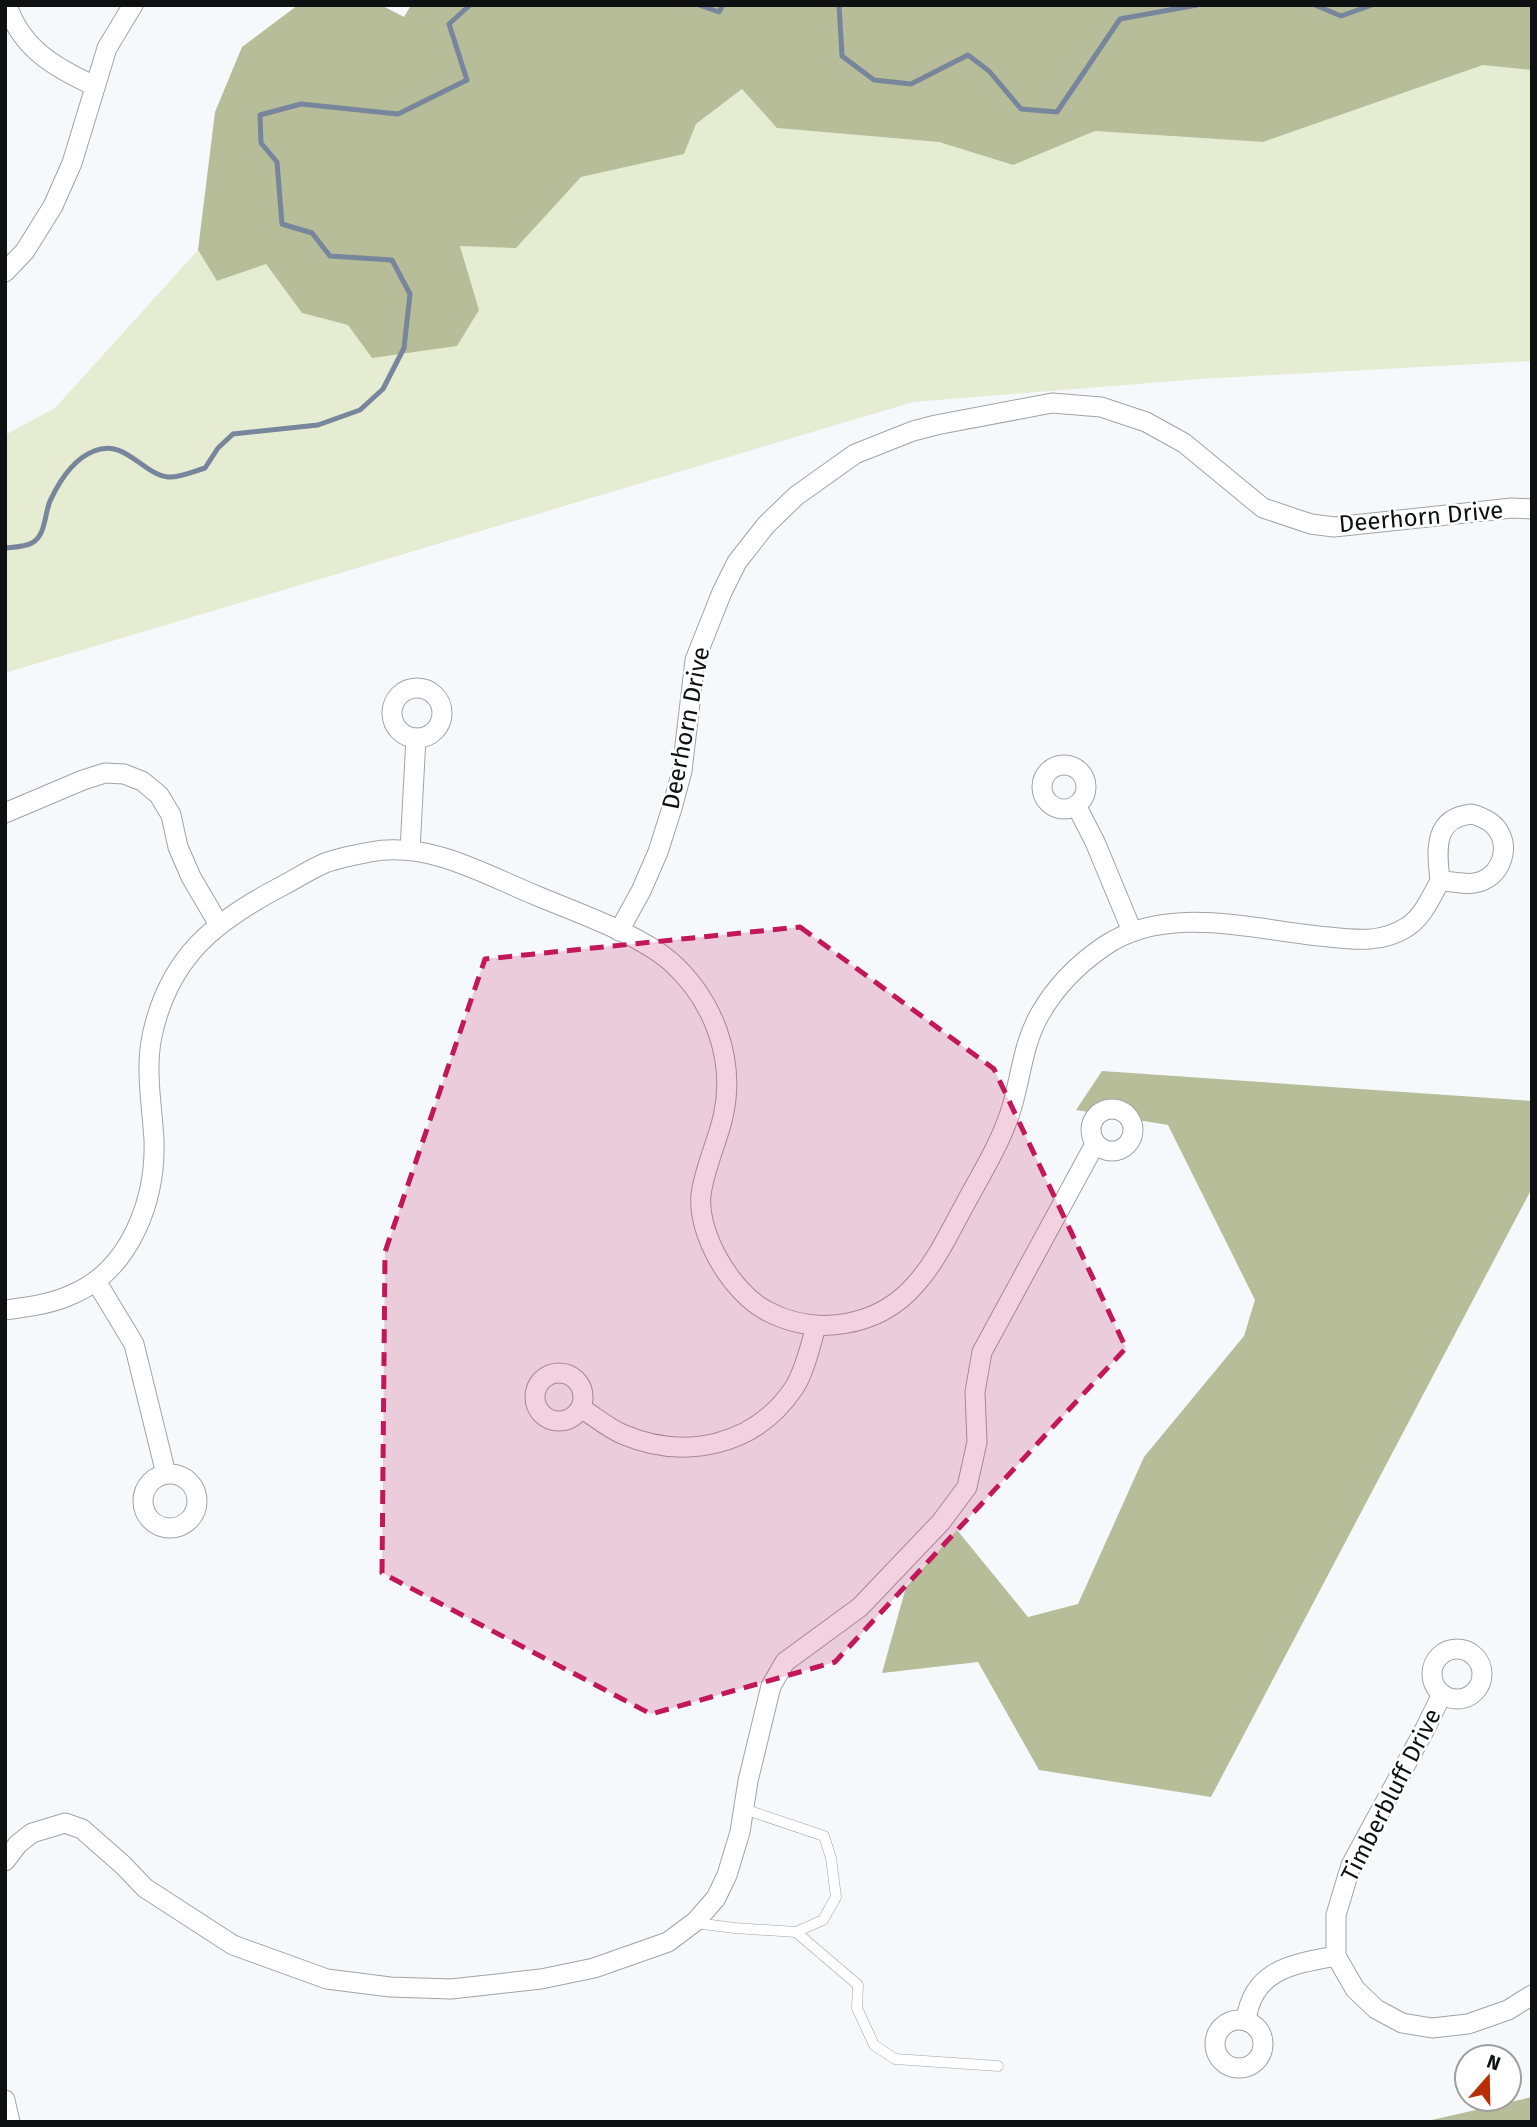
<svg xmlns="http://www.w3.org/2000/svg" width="1537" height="2127" font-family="'Fira Sans',sans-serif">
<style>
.green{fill:#e6ecd1}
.forest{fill:#b6bd98}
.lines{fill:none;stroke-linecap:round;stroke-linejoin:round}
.stream{stroke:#77869d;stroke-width:5}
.lane-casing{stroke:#a1a3a7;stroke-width:11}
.street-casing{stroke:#a1a3a7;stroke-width:21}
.lane{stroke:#fff;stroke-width:10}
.street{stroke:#fff;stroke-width:19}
.marked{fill:#c2185b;fill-opacity:0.2;stroke:#c2185b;stroke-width:5;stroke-dasharray:14 9;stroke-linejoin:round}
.labels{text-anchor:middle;stroke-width:5;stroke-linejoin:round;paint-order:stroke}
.street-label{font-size:24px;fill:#0f1011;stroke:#fff}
</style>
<rect width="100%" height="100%" fill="#f6f9fc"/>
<!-- green -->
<path class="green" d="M1483,65L1532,70V361L1200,379L913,402L5,673V435L55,408L198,250L217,281L266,264L302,313L348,325L479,310L460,246L516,247L581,177L684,154L696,124L742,89L778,128L939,142L1012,165L1095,131L1263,142Z"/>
<!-- forest -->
<g class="forest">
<path d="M298,5H381L404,17L411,5H1532V70L1483,65L1263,142L1095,131L1013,165L939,142L777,128L742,89L696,124L684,154L581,177L516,248L460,246L479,310L457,346L372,358L348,325L302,313L266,264L217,281L198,250L215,112L242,47Z"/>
<path d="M1102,1071L1532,1101V1188L1211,1797L1039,1770L978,1662L882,1673L906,1587L957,1530L1028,1617L1078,1604L1144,1457L1244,1336L1255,1300L1168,1125L1076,1110Z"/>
<path d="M1532,2097V2122H1423Z"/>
</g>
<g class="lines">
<!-- stream -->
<g class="stream">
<path d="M699,5L719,12L723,5"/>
<path d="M839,5L842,56L874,80L911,84L968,55L989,71L1021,109L1057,112L1120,19L1197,5"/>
<path d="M1315,5L1341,16L1372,5"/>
<path d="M5,548C13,547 25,547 32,543C47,534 44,512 51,499C60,480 74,459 94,451C125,438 142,474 168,477C179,478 195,471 205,468L218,448L233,434L318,425L360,410L383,389L404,348L410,294L392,260L330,256L312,233L282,224L277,162L261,143L260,115L301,104L398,114L467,80L449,24L470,5"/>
</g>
<defs>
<g id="lane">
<path d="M695,1923L735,1928L796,1932L823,1920L836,1897L831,1858L824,1836L744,1809"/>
<path d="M796,1932L858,1985L857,2008L874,2045L895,2059L998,2066"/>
</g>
<g id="street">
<path d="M7,5C21,48 55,68 95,86"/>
<path d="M5,272L25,251L53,206L72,163L107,48L133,5"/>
<circle cx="417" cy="713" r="25"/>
<circle cx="1064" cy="787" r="22"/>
<path d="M1077,807L1095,842L1132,931"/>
<path d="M5,813L83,780L105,773L124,774L142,781L159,795L171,815L178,847L191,877L218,923"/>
<path d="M1472,814C1482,817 1494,822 1499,832C1509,849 1501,872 1484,880C1471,887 1455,881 1440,881C1437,851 1432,818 1472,814Z"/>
<path d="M410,850L416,738"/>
<path d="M619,931L641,891L658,852L672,808L682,771L695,660L722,592L737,562L766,525L796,496L855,454L913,431L936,425L1052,403L1101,407L1146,422L1184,443L1263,508L1311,524L1334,527L1512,508L1532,509"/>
<circle cx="1112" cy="1130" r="21"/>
<path d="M96,1281L134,1344L166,1474"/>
<path d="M5,1310C28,1307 52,1304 73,1294C131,1269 156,1199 154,1140C152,1105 145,1070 152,1036C169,956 216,920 284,885C297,878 311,869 325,863C338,858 355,855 370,852C428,841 482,873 535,895C575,912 637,933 670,961C714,1000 736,1060 723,1117C717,1143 704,1169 701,1195C697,1235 733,1294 767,1311C816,1337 878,1327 915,1285C936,1262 949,1233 964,1206C980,1176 999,1146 1010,1113C1021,1080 1022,1045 1040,1014C1056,986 1077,965 1103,947C1167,902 1257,931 1329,937C1356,940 1383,943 1407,927C1423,917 1431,897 1440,881"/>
<circle cx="559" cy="1397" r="24"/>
<path d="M581,1408C594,1416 608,1428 622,1434C685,1461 755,1446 794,1388C805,1371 810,1346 816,1327"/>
<circle cx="170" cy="1501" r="27"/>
<circle cx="1457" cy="1674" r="25"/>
<path d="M1442,1694L1425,1729L1351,1865L1336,1915V1956L1355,1989L1376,2009L1402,2023L1432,2028L1468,2024L1508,2010L1532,1995"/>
<path d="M5,1861L18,1844L32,1833L65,1823L82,1829L123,1865L145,1888L233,1945L327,1979L390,1987L451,1989L541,1979L594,1968L668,1942L696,1921L716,1898L727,1875L740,1832L748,1781L771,1686L785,1662L860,1607L941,1522L967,1487L977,1442L975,1392L982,1352L1095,1144"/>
<circle cx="1239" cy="2044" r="24"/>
<path d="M1246,2021C1252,1970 1292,1964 1336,1956"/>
<path d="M5,2100L10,2122"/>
</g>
</defs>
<!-- lane casing -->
<use href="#lane" class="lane-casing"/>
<!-- street casing -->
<use href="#street" class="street-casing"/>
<!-- lane -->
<use href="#lane" class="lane"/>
<!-- street -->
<use href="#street" class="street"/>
</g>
<!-- marked area -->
<path class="marked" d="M800,927L994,1069L1126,1348L835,1662L651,1714L382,1573L385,1252L485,959Z"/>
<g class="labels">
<!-- street labels -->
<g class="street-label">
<text transform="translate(1421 517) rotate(-5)" y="8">Deerhorn Drive</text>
<text transform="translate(686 728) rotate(-79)" y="8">Deerhorn Drive</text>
<text transform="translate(1391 1795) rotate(-63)" y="8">Timberbluff Drive</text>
</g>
</g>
<!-- border -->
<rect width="1537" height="2127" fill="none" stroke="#0f1011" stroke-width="14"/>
<!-- north arrow -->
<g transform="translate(1488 2078) rotate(20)"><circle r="33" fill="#ffffff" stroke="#9f9fa0" stroke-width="2"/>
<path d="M0-5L12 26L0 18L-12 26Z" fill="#b82f03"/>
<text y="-10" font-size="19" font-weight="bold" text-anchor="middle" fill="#0f1011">N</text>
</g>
</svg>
